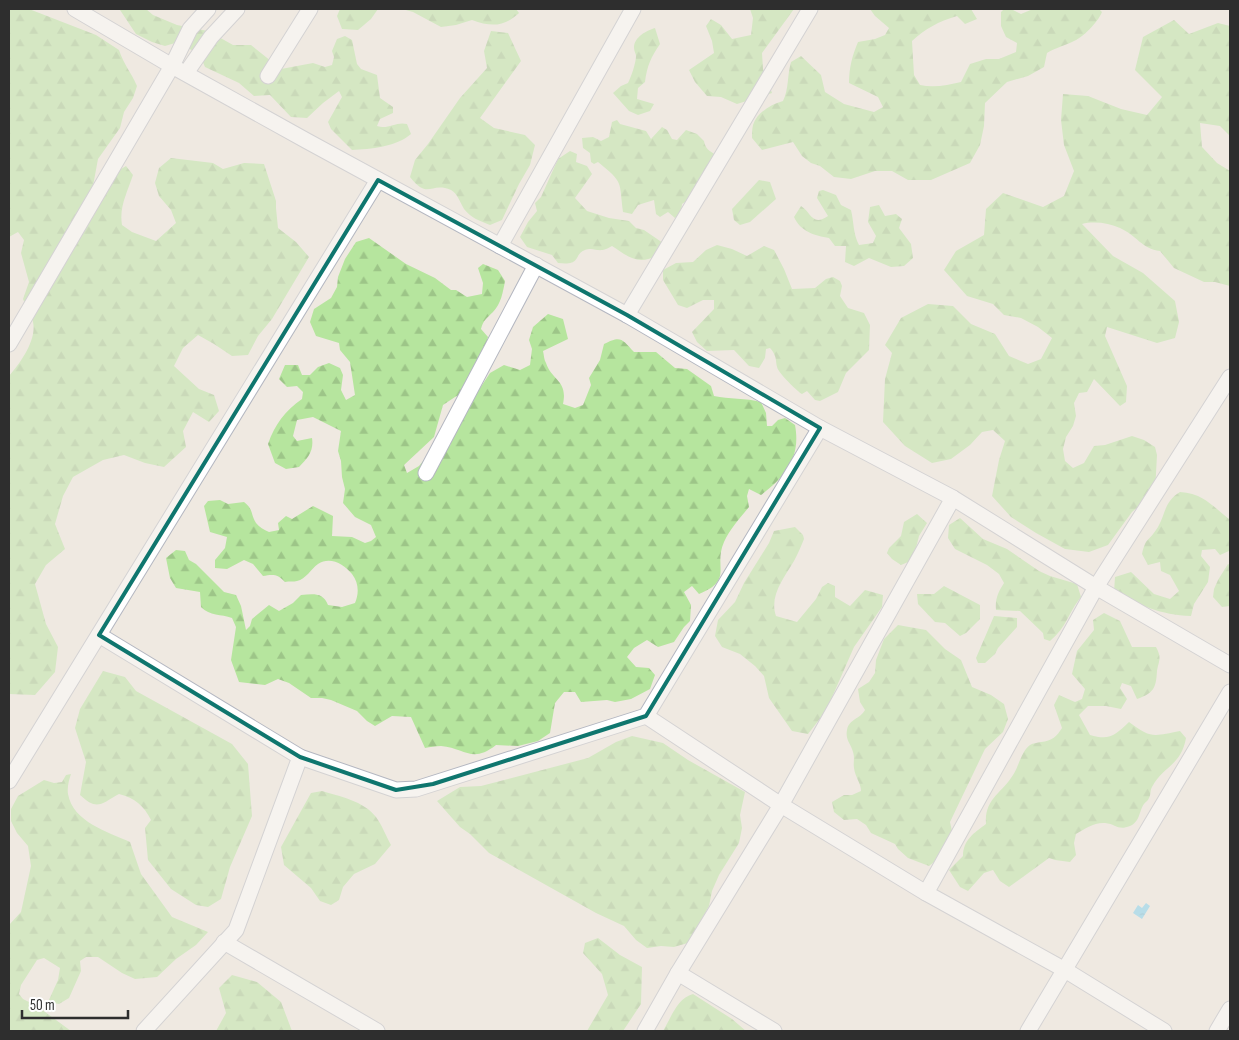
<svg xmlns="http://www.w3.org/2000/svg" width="1239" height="1040" font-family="'Sofia Sans Condensed',sans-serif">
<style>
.forest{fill:url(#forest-firs)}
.water{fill:url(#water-ripples)}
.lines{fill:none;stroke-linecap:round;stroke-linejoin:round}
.street-casing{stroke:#b4b7c1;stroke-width:17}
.street{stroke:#fff;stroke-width:15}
.marked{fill:none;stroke:#0f766e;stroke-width:4;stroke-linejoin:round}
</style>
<defs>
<pattern id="forest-firs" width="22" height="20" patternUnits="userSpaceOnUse" patternTransform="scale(1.25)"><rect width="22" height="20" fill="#b6e59e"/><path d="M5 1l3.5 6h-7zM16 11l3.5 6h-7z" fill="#9dc588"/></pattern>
<pattern id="water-ripples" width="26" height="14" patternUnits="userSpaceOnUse" patternTransform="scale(1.25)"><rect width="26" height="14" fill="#75cff0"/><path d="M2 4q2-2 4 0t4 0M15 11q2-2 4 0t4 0" fill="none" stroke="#66b2ce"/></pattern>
</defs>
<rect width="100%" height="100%" fill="#efe9e1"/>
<!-- forest -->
<g class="forest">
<path d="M9,9H29L96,35L119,50C124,65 131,72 137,86L133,98L124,112L120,128L98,159L93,186L126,166L133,175C127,193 119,207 122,225L132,232L156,241L176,223L171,210L159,196L155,183L159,168L171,158L213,163L223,169L244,163L264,164L276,201V208L278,228L296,242L309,257L272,319L258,336L248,355L232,356L214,344L198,335L183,348L174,366L199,389L214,395L219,411L209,422L193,412L183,431L186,447L164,467L145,463L124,455L103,460L73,477L63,496L55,524L65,549L46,565L35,584L46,624L58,647L55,672L35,695L9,694V376C20,363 37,340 33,322C31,314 26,306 23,299L29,282L21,253L24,240L18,232L9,237Z"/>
<path d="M99,9H146L153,15L177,25L208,31L233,45H251L281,69L313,63L325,67L332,65L334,57L332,51L337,39L345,36L352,40L357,64L361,69L377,75L380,98L393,107V113L380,119L377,126C388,130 396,121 407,124L411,134C396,147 371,149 352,150L331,129L328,122L342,97L339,91L323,103L307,118L291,117L270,95L254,96L239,83L205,67L199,53L175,43L165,46L152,42L136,34L120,10H102Z"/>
<path d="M340,9H378L371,19L358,30L342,29L337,16Z"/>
<path d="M402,9H516L519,13C504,27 491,27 472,20L456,25L441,27L413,12Z"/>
<path d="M750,9H794L762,53L763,69L772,93L737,104L721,97L707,96L695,82L689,70L714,53L712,41L706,26L711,19L721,25L732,39L751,35L753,18Z"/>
<path d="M870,9H971L977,19L965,24L957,16C938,22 926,28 912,41L914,75L920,85C934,88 948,85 961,82L970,64L986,59H999L1016,52L1017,43L1006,37L1001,26V12L1004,9H1011L1021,14L1033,9H1099L1102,12C1098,22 1083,38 1072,42C1063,46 1055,48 1047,53L1044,67L1028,76L1007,82L985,103L984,126L980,145L970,163L931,180H908L892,171H875L851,179L834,177L820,166L811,163L802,156L793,142L762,150L752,138C752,134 752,129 753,125C757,112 772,104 783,101C789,89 787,76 791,62L801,56L821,75L825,92L844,104L874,112L883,107L878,97L849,83C849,68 852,56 858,42L875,39L885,35L889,28L875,16Z"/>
<path d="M1174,20L1189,34L1218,23L1230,26V136L1220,126L1200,123L1202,147L1217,163L1230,171V286L1215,282H1204L1174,268L1160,251C1142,249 1136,235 1120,228C1109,223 1094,221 1082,224L1113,256L1143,273L1175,301L1179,322L1175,338L1157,343L1107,327L1105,336L1127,386L1126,402L1120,406L1094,379L1087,392L1079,393L1074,403L1076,416L1073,426L1066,437L1063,449L1065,461L1073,468L1084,463L1094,446L1105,445L1132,436L1144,440L1155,447L1157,455L1155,492L1132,512L1108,545L1089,552L1065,549L1036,533L1011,517L992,496L999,460L1005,441L993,430L982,432L970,445L951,459L932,463L905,446L883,422L885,379L892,353L885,345L901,318L928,304L953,306L971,324L995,334L1009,356L1028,364L1041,359L1052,338L1038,327L1021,318L1004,315L993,304L967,296L944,270L956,251L984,235L986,209L1003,193L1043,207L1064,196L1074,171L1064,145L1061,120L1063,94L1088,96L1121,109L1147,115L1162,97L1135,70L1143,37Z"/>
<path d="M655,28L660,44C651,57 647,66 645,82L638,88L637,99L654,104L650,111L638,115L629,111L613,93L621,86L628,83C631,77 636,63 636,56C636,54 634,51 634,48C634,37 646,31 655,28Z"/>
<path d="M491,31L508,33L521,61L480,118L494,128L525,135L535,145L530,165L519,184L502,220L490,225C480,221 471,218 464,209C460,202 457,193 451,190C430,181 429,201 410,177L415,160L428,144L460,98L487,68L484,51Z"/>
<path d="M617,120L620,124L646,131L651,139L662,127L667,130L672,139L677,140L686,130L697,134L704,141C705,148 709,151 716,155L688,200L682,204L681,214L675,218L668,212L660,217L656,214L654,200L638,205L632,214L623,212C619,181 624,183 598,162L594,164L591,162L590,153L583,148L582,138L593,137L601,141L609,137L612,122Z"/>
<path d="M570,151L577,154L576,162L587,166L592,174L575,198L587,211L609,218L629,221L636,228L644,230L663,243L658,255C638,266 629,257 612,246C598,255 595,246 585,250C573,254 583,266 558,263L552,255L527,247L520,237L528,222L537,211L535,203L541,197L558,159Z"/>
<path d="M759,180L770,182L776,199L750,222L740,225L734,220L732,209Z"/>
<path d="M823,190L836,195L841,205L851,210C854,222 853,234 859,245L873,243L876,236L868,222L870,207L879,205L885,216L896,214L902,219L899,228L911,244L913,258L904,266L891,267L869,258L854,266L845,262L846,246H835L829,238C815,236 800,231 794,217L801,206C811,212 812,227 828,216L817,198L819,191Z"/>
<path d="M369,238L406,264L435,278L451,290H456L467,297L482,294L483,283L478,268L483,264L498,270L505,281C503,292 501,304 493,312C487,318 483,320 481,329L488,337L482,357L469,391L455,397L443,405L434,437L404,465L407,473L419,466L434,448L450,446L454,428L467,408L490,373L504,365L520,370L530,365L532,349L529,340L533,327L548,314L563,319L568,339L543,351C544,355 544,360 546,363C552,381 568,380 563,404L575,408L583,405L591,385L589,378L600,360L604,344C621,335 622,339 634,352H656L675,368L687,369L711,386L714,396C729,399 746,398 761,402L766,413L767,426H772L778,420L785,418L795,425C801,457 786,476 761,495L749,489L747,496L749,507C740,518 730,529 724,542C713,567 734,580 699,594L692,586L684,592L691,605L690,621L684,627L674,642L658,647L647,640L634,648L627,657L636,667L649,668L655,675L650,689L631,699L615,702L607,700L581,702L575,692H564L555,703L550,733L538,741L518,746L496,745C472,764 465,748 441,746C436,746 430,747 425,748L411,717L392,716L375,726L367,721L357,711L331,700L322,698H311L289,683L278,679L265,685L239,682L231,660L236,627L232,618C221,614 210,616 201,607L200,592L176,588L170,578L166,558L176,550L185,551L189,560L196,564L224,592L236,595L241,606L246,630L250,626L252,619L269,605L279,611L293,603L301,595C313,594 323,592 328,605L342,607L355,603C359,594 359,583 352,574C344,564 330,556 318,564C311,569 306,579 297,581C294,582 289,581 285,582C278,574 273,574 263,576L253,564L244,560L227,569L215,568V560L225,548L227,537L210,532L204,506L208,501L220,500L228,504L244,502C254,510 250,513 256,523C259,527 264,530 269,532L279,530L278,523L286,516L292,519L313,506L333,516L332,536L352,537L365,543L371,541L376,537L371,525L355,517L343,503L345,489L342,477L341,461L338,451L341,431L313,417L297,420L293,436L297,441L312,438C314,451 308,458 299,467L286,469L275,463L268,444C275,424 285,411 302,399L303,392L297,386L287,387L279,379L285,365H298L302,375H310L318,367L329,363L340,368L343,375L341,390L346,400L355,395L350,362L340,350L339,343L316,336L310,322L314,309L331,298L337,287L338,277L345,259L356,242Z"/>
<path d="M717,245L732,249L747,256L764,246L774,250L784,269L792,289L815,288L826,279L833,277L840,281L842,286L840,296L848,308L864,313L870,325L869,350L846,373L838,392L820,401L815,400L807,391L802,394C798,392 782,376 779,371C774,363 779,358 770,348L766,349L765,358L759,368L749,366L734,350L707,351L697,342L692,332L714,309V300H703L687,308L678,305L663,280V270L676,263L693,262L706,250Z"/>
<path d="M1180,492C1204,494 1211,505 1229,519L1230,522L1229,551L1220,555L1215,549L1202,550L1201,556L1210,567L1208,582L1194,604L1191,616C1160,615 1140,605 1114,592L1115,577L1131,572L1154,594L1170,599L1179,591L1170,575L1161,571L1160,562L1148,565L1142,554C1146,537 1148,542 1156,530C1166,516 1163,502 1180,492Z"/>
<path d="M917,514L927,523L919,536L913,560L901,565L892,559L887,553L889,548L901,536L904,522Z"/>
<path d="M960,518L983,539L1007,549L1039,571L1050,576L1077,584L1081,597C1068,613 1067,627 1050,641L1044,639L1043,633L1020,611L996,610C995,599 998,592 1004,583L999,574L987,565L955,549L948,538L949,525Z"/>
<path d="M795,527L803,535L804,539C801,546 798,554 794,561C784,578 769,596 776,616L797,622L816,599L822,587L828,583L835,586V597L850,606L865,590L883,595L882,607L854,647L826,711L808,734L792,731L769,698L764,676L755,666L740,654L722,647L715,636L718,620L735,602L744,583L769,543L774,531Z"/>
<path d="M1228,564L1230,565V606L1222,607L1213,597L1214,589L1218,580Z"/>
<path d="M944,586L980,605V619L966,633L960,636L945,623L935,622L918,604L917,594H934Z"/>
<path d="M1104,613L1120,621L1132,647H1156C1162,658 1159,660 1157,671C1156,688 1154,693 1137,699L1131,686L1122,683L1120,688L1127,699L1121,709L1106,706H1088L1079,715L1090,735C1110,741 1115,735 1129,722C1151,739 1154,736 1180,731L1186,738C1181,766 1163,766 1152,787C1150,790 1151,795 1149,798C1148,801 1145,802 1144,804C1139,811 1140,822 1130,826C1118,831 1116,824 1105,823C1095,822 1084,829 1076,834L1074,843L1076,855L1070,862L1055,860L1049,858L1009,887L1000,881L993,870L984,873L968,891L960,887L949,870L963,856C963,840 974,833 986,824C984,799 1002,793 1013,775C1019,766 1021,752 1030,745C1033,743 1037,743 1041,742C1052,741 1057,736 1062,728L1054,705L1059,695L1075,702L1082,699L1085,689L1072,674L1077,651L1094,630L1093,620Z"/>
<path d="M994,616L1017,618V627L998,648L995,654L985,663H978L976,658Z"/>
<path d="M898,625L926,630L945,649L961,660L972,687L991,695L1004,704L1008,719L1003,732L985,749L950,822L952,831L946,849L938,859L929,866L908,858L898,849L895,844L871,833L866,825L857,819L844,820L834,812L832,802L844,795H852L861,791C861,783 855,777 854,768C853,763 855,758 853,752C851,744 845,740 847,730C849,719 860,719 865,710L860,702L858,689L869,682L875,673L876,660L884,639Z"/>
<path d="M103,671L125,677L136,691L232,744L248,764L252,816L230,867L221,899L208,907L196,905L171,889L148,860L145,828L151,820C144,806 135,798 119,794C101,804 97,811 80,795L86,762L75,728L80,709Z"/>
<path d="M632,736L663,743L688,760L745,792L740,815L742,828L739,843L719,875L712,891L709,906L696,930L691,942L674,947L661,946L647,948L636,940L624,926L596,913L489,853L470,834L460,827L437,801L460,787L481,786L588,758L616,742Z"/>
<path d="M71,774C69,780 67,787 68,794C73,822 108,832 130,842L141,874L172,917L208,932L196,945L176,959L157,977L135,979L122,973L98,957H86L80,961L81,971L69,998L59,1004L48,1002L58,980L60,968L44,958L37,960L21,985L19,994L23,999L37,1006L71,1031H9V925L21,912L31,866L28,846L17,833L11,821V809L18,796L44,780L54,783L62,782L66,775Z"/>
<path d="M322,791C339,796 364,801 376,817C382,825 386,836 391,845L375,864L354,874L343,887L339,900L331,905L320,901L311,888L284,865L281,847L311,793Z"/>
<path d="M598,938L620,955L642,967L641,1004L623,1031H587L608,995L602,974L583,953L585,943Z"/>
<path d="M232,975L257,982L281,1002L292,1031H216L226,1013L219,988Z"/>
<path d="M693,994L732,1019L746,1031H663C671,1018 677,998 693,994Z"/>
</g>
<!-- water -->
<path class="water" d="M1146,903L1150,906L1142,919L1133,913L1138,905L1142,908Z"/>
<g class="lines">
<defs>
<g id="street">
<path d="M75,9L172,66L307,141L627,315L820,428L953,498L1096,587L1230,665"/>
<path d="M186,73L211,37L237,9"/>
<path d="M268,76L310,9"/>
<path d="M500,246L633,9"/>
<path d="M627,315L810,9"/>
<path d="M9,344L172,66L190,29L208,9"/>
<path d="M426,473L536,265"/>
<path d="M99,635L300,757L396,790L416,789L646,716L820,428"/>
<path d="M646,716L781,805L926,893L1065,970L1164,1031"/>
<path d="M9,781L378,180"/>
<path d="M926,893L1096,587L1230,377"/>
<path d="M224,942L377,1031"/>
<path d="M678,973L774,1031"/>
<path d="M144,1031L236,930L300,757"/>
<path d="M645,1031L678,973L781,805L953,498"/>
<path d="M1028,1031L1230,692"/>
<path d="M1217,1031L1230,1009"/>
</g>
</defs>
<!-- street casing -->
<use href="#street" class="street-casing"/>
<!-- street -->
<use href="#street" class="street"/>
</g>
<!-- marked area -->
<path d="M0 0H1239V1040H0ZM378,180L627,315L820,428L646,716L433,784L396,790L300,757L99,635Z" fill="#efe9e1" fill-opacity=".55" fill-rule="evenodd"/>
<path class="marked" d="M378,180L627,315L820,428L646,716L433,784L396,790L300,757L99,635Z"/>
<!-- border -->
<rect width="1239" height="1040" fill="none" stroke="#2e2e2e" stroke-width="20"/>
<!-- scale -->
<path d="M22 1010v8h106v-8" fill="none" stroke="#2e2e2e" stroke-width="2.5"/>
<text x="30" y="1010" font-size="15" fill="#2e2e2e" stroke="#ffffff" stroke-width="4" paint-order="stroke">50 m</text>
</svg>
